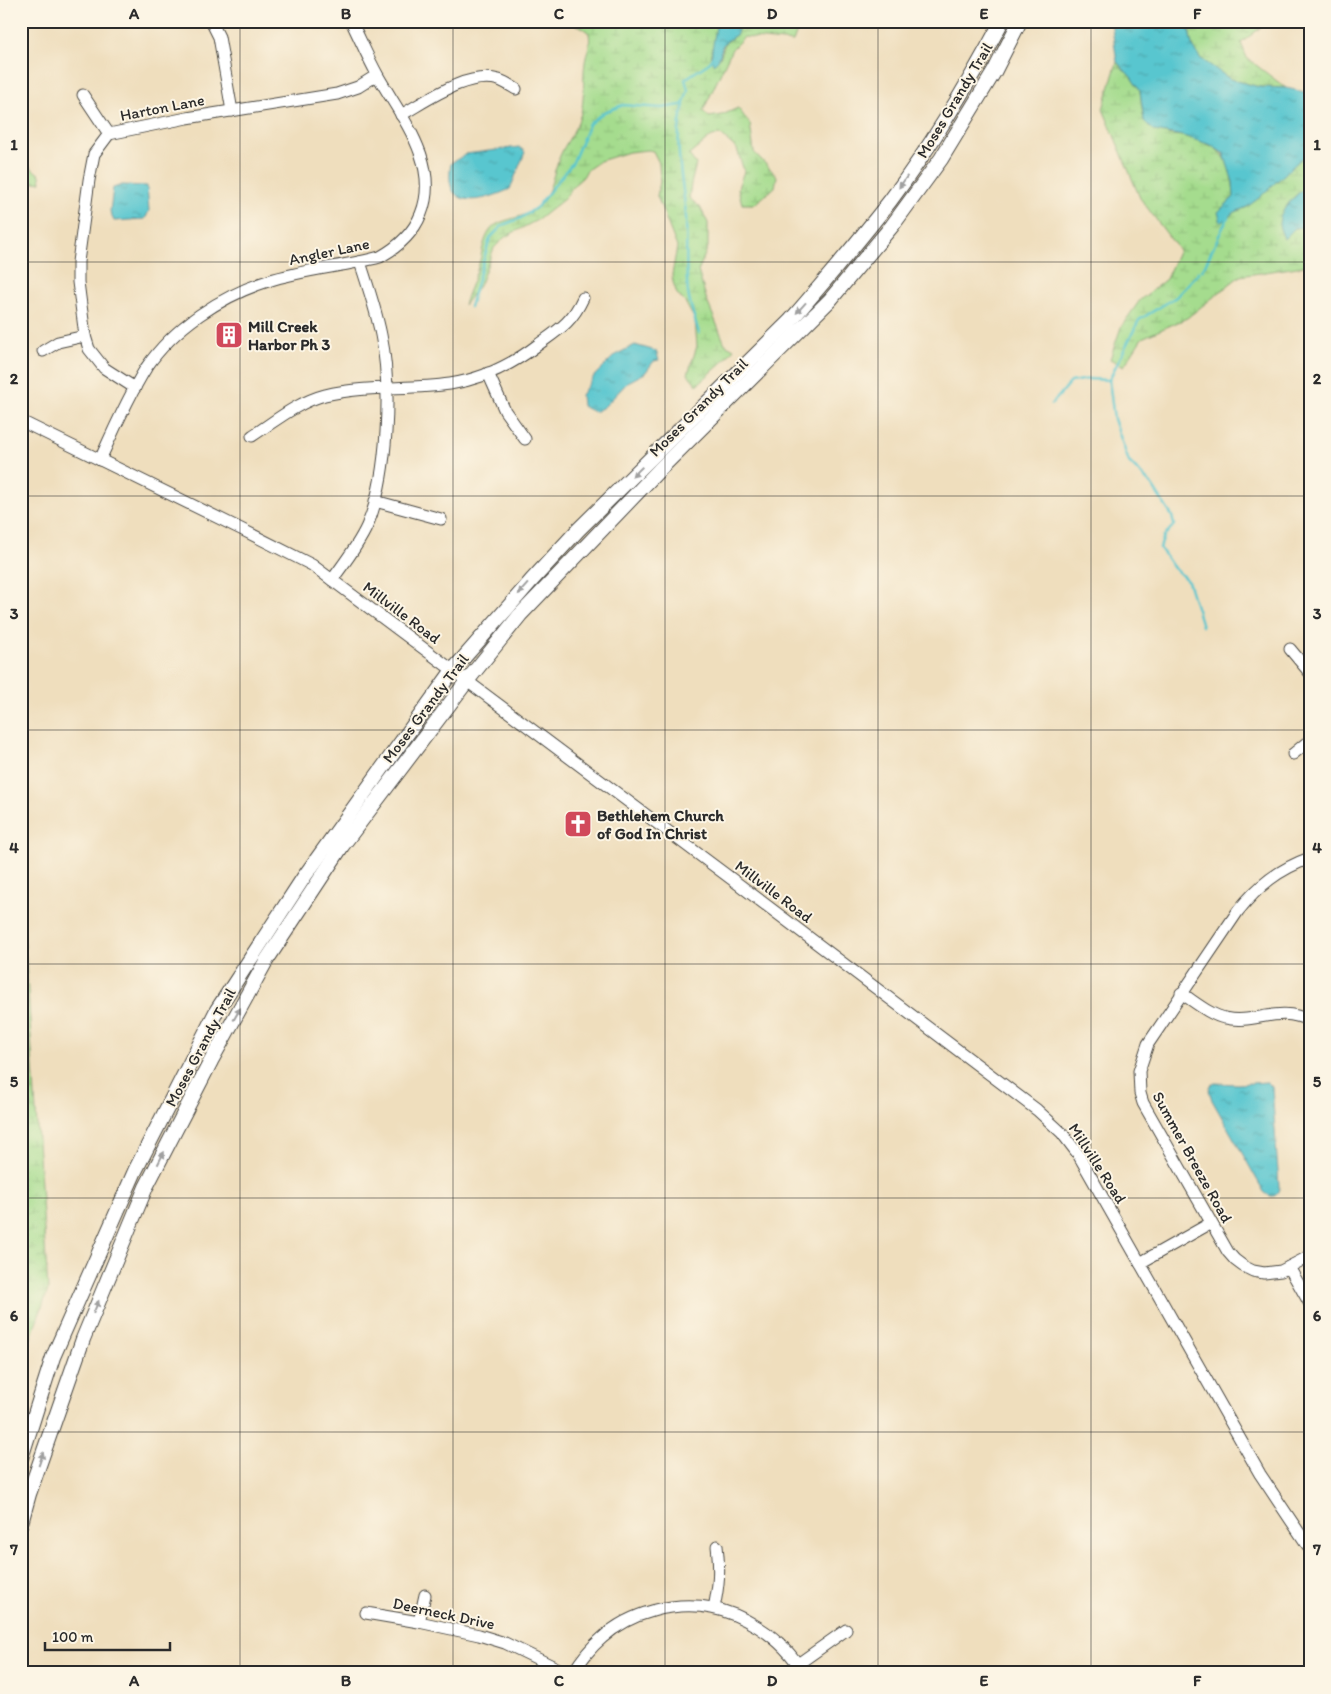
<svg xmlns="http://www.w3.org/2000/svg" width="1331" height="1694" font-family="Itim,sans-serif">
<style>
.wetland{fill:url(#wetland-marsh);stroke:#68845c}
.water{fill:url(#water-ripples);stroke:#42787d}
.lines{fill:none;stroke-linecap:round;stroke-linejoin:round}
.stream{stroke:#59c6cf;stroke-width:2.5}
.minor-casing{stroke:#484641;stroke-width:13}
.major-casing{stroke:#484641;stroke-width:16}
.minor{stroke:#fff;stroke-width:11}
.major{stroke:#fff;stroke-width:14}
.oneway{fill:#a0a0a0}
.grid{fill:none;stroke:#2b2b2b;stroke-width:1;stroke-opacity:0.55}
.labels{text-anchor:middle;stroke-width:4;stroke-linejoin:round;paint-order:stroke}
.street-label{font-size:16px;fill:#2b2b2b;stroke:#fcf5e5}
.poi-label{font-size:16px;font-weight:bold;fill:#2b2b2b;stroke:#fcf5e5;text-anchor:start}
.neatline{fill:none;stroke:#2b2b2b;stroke-width:2}
.grid-label{font-size:16px;text-anchor:middle;font-weight:bold;fill:#2b2b2b}
</style>
<defs>
<pattern id="wetland-marsh" width="20" height="14" patternUnits="userSpaceOnUse" patternTransform="scale(1.25)"><rect width="20" height="14" fill="#a5dc8e"/><path d="M1 5h8M5 5V1M11 12h8M15 12V8" fill="none" stroke="#8ebd7b"/></pattern>
<pattern id="water-ripples" width="26" height="14" patternUnits="userSpaceOnUse" patternTransform="scale(1.25)"><rect width="26" height="14" fill="#59c6cf"/><path d="M2 4q2-2 4 0t4 0M15 11q2-2 4 0t4 0" fill="none" stroke="#4aa1a8"/></pattern>
</defs>
<rect width="100%" height="100%" fill="#fcf5e5"/>
<filter id="ink" filterUnits="userSpaceOnUse"><feTurbulence type="fractalNoise" baseFrequency=".02" numOctaves="2"/><feDisplacementMap in="SourceGraphic" scale="10" xChannelSelector="R" yChannelSelector="G"/><feConvolveMatrix kernelMatrix="1 2 1 2 8 2 1 2 1" color-interpolation-filters="sRGB"/></filter>
<filter id="wash" filterUnits="userSpaceOnUse"><feTurbulence type="fractalNoise" baseFrequency=".0096" numOctaves="4" result="noise"/><feDisplacementMap in="SourceGraphic" scale="20" xChannelSelector="R" yChannelSelector="G"/><feGaussianBlur stdDeviation="1.12" result="paint"/><feColorMatrix in="noise" values="0 0 0 0 0 0 0 0 0 0 0 0 0 0 0 0 0 1.4 0 .05"/><feComposite in="paint" operator="in"/></filter>
<g filter="url(#wash)">
<rect width="100%" height="100%" fill="#efdebd"/>
<!-- wetland -->
<g class="wetland">
<path d="M563,21H679V23L694,26L709,21H716L717,32L710,57L720,58L725,43L737,34L740,21H805L799,26L793,42L744,37L732,49L703,111L709,117L722,115L738,108L750,124L754,152L777,176L775,187L755,204H742L738,188L744,171L737,149L721,135L712,136L689,155L696,164L691,184L689,198L700,207L708,223V247L698,271L707,301L725,344L734,349L722,363L697,385L688,374L697,346L695,320L685,302L677,294L673,282L672,275L677,247L657,196L660,182L659,163L653,151L648,150L629,152L600,161L587,170L583,177L574,185L564,199L539,219L505,237L494,248L479,286L464,305C467,293 473,282 477,270C483,255 482,231 499,223C513,217 529,217 540,205C552,191 553,172 560,156C565,144 573,134 578,122C586,104 582,81 585,62C587,51 591,45 589,33L580,26Z"/>
<path d="M1187,21H1269L1241,43L1247,58L1286,88L1259,87L1230,79L1200,59L1192,45Z"/>
<path d="M1117,62L1131,77L1140,91L1144,121C1152,125 1160,131 1168,134C1172,136 1178,135 1183,136C1222,145 1232,157 1234,197L1218,212L1233,213L1247,207L1303,156L1310,161V183L1293,198L1295,228L1310,226V265L1240,276L1187,318L1142,338L1124,366L1110,359L1121,327L1140,300L1166,279L1179,250L1140,198L1103,109Z"/>
<path d="M21,160L40,175L41,182L21,184Z"/>
<path d="M21,887L48,1290L21,1366Z"/>
</g>
<!-- water -->
<g class="water">
<path d="M716,21H740L737,34C733,37 726,41 723,45C719,53 722,59 713,64C708,56 717,33 716,21Z"/>
<path d="M1111,21H1187L1192,45L1200,58L1230,79L1259,87L1286,88L1310,93V161L1303,157L1259,198L1247,207L1233,213L1221,223L1218,212L1234,197L1233,182L1224,154L1211,145L1183,136L1154,131L1144,121L1140,91L1131,77L1117,62Z"/>
<path d="M519,147L525,152L510,189C480,203 442,211 451,163L466,154Z"/>
<path d="M1310,183V226L1295,228L1284,239C1283,235 1279,228 1279,224C1280,207 1299,193 1310,183Z"/>
<path d="M122,185L147,186L149,211L145,219L114,221L110,212L113,188Z"/>
<path d="M635,345L656,351L659,360L654,361L645,373L628,382L604,407L594,412L582,406L581,395L595,375L615,355Z"/>
<path d="M1267,1082L1272,1087L1279,1186C1279,1197 1272,1199 1264,1192L1212,1100L1209,1090L1211,1085L1215,1083L1238,1084Z"/>
</g>
<g class="lines">
<!-- stream -->
<g class="stream">
<path d="M684,105C672,140 683,179 686,216C687,241 685,267 688,293C690,306 695,320 699,333"/>
<path d="M470,307L490,238L503,225L521,218L537,207L573,162L589,124L604,112L623,105L662,108L681,105L684,103L688,90L685,79L709,63L712,57"/>
<path d="M1109,380L1114,419L1129,462L1151,484L1172,516L1174,525L1164,536L1160,548L1173,567L1188,581L1202,626"/>
<path d="M1052,404L1071,382L1089,379L1109,380L1139,320L1176,297L1204,267L1228,217"/>
</g>
</g>
</g>
<g filter="url(#ink)">
<g class="lines">
<defs>
<g id="minor">
<path d="M211,21L219,37L232,111"/>
<path d="M83,95L109,134"/>
<path d="M401,115C428,100 467,71 499,80C505,82 511,86 516,89"/>
<path d="M43,351L58,342L85,336"/>
<path d="M488,373L505,411L525,439"/>
<path d="M135,388L104,368L89,349L85,336L78,282V262L89,180L94,154L109,134L187,118L337,94L358,87L377,75"/>
<path d="M21,421L241,529L312,565L733,880L1037,1110L1062,1133L1078,1154L1260,1474L1310,1549"/>
<path d="M252,436C275,421 298,402 325,395C366,385 408,390 450,384C483,379 513,364 539,344C560,329 572,322 583,298"/>
<path d="M100,460C114,429 128,397 146,368C174,327 221,296 268,281C304,269 343,267 380,257C398,247 413,234 421,214C441,164 401,117 378,76C368,58 360,39 351,21"/>
<path d="M375,501L441,519"/>
<path d="M332,580C344,563 358,546 367,526C388,478 392,387 381,335C376,310 368,286 360,262"/>
<path d="M1290,649L1310,673"/>
<path d="M1293,754L1310,740"/>
<path d="M1310,858C1279,869 1258,886 1238,911L1148,1044L1139,1071L1140,1093L1143,1103L1228,1252L1235,1260L1243,1266L1253,1271L1264,1273L1281,1271L1310,1256"/>
<path d="M1181,993C1195,1002 1210,1015 1225,1018C1255,1025 1278,1004 1310,1021"/>
<path d="M1140,1263L1211,1223"/>
<path d="M1289,1267L1310,1304"/>
<path d="M714,1608C719,1584 720,1571 717,1546"/>
<path d="M366,1613L419,1622L479,1635L505,1643L567,1673"/>
<path d="M419,1622L425,1595"/>
<path d="M798,1664L846,1630"/>
<path d="M573,1673C581,1660 590,1648 602,1638C630,1612 675,1601 712,1608C728,1611 745,1619 758,1627C777,1639 792,1653 803,1673"/>
</g>
<g id="major">
<path d="M21,1458L53,1357L135,1171L217,1010L304,877L453,670L531,581L578,530L790,321C824,282 858,242 890,201C932,145 969,83 1002,21"/>
<path d="M21,1523L29,1494L83,1339L146,1187L211,1061L266,961L342,846L467,681L520,615L659,470L830,300L892,226L941,159L994,72L1020,21"/>
</g>
</defs>
<!-- minor casing -->
<use href="#minor" class="minor-casing"/>
<!-- major casing -->
<use href="#major" class="major-casing"/>
<!-- minor -->
<use href="#minor" class="minor"/>
<!-- major -->
<use href="#major" class="major"/>
</g>
<!-- one-way arrows -->
<defs><path id="oneway-solid" d="M-6-.8H1V-3.2L6.5 0L1 3.2V.8H-6Z" transform="scale(1.25)"/></defs>
<g class="oneway">
<use href="#oneway-solid" transform="translate(903 182) rotate(125)"/>
<use href="#oneway-solid" transform="translate(801 308) rotate(132)"/>
<use href="#oneway-solid" transform="translate(637 472) rotate(135)"/>
<use href="#oneway-solid" transform="translate(523 589) rotate(131)"/>
<use href="#oneway-solid" transform="translate(237 1014) rotate(-61)"/>
<use href="#oneway-solid" transform="translate(161 1158) rotate(-63)"/>
<use href="#oneway-solid" transform="translate(96 1307) rotate(-67)"/>
<use href="#oneway-solid" transform="translate(41 1459) rotate(-71)"/>
</g>
</g>
<!-- grid -->
<path class="grid" d="M240,21V1673M453,21V1673M665,21V1673M878,21V1673M1091,21V1673M21,262H1310M21,496H1310M21,730H1310M21,964H1310M21,1198H1310M21,1432H1310"/>
<!-- icons -->
<defs>
<symbol id="building-square" viewBox="-11 -11 22 22"><rect x="-9" y="-9" width="18" height="18" rx="4" fill="#d1495b" stroke="#fcf5e5"/><path d="M-4-6H4V6H1V3H-1V6H-4ZM-2.5-4.3h1.7v1.8h-1.7ZM.8-4.3h1.7v1.8H.8ZM-2.5-1h1.7V.8h-1.7ZM.8-1h1.7V.8H.8Z" fill="#fff"/></symbol>
<symbol id="church-square" viewBox="-11 -11 22 22"><rect x="-9" y="-9" width="18" height="18" rx="4" fill="#d1495b" stroke="#fcf5e5"/><path d="M-1.2-6h2.4v3.5h3.3v2.4h-3.3V6h-2.4V-.1h-3.3v-2.4h3.3Z" fill="#fff"/></symbol>
</defs>
<g fill-rule="evenodd">
<use href="#building-square" x="213" y="319" width="32" height="32"/>
<use href="#church-square" x="562" y="808" width="32" height="32"/>
</g>
<g class="labels">
<!-- street labels -->
<g class="street-label">
<text transform="translate(954 100) rotate(-59)" y="6">Moses Grandy Trail</text>
<text transform="translate(162 107) rotate(-11)" y="6">Harton Lane</text>
<text transform="translate(329 251) rotate(-12)" y="6">Angler Lane</text>
<text transform="translate(698 407) rotate(-45)" y="6">Moses Grandy Trail</text>
<text transform="translate(402 612) rotate(37)" y="6">Millville Road</text>
<text transform="translate(425 708) rotate(-53)" y="6">Moses Grandy Trail</text>
<text transform="translate(774 891) rotate(37)" y="6">Millville Road</text>
<text transform="translate(200 1047) rotate(-62)" y="6">Moses Grandy Trail</text>
<text transform="translate(1193 1157) rotate(61)" y="6">Summer Breeze Road</text>
<text transform="translate(1098 1163) rotate(57)" y="6">Millville Road</text>
<text transform="translate(444 1613) rotate(12)" y="6">Deerneck Drive</text>
</g>
<!-- poi labels -->
<g class="poi-label">
<text x="248" y="332">Mill Creek<tspan x="248" dy="18">Harbor Ph 3</tspan></text>
<text x="597" y="821">Bethlehem Church<tspan x="597" dy="18">of God In Christ</tspan></text>
</g>
</g>
<!-- margin -->
<rect width="1331" height="1694" fill="none" stroke="#fcf5e5" stroke-width="55"/>
<!-- scale -->
<path d="M45 1642v8h125v-8" fill="none" stroke="#2b2b2b" stroke-width="2.5"/>
<text x="52" y="1642" font-size="15" fill="#2b2b2b" stroke="#fcf5e5" stroke-width="4" paint-order="stroke">100 m</text>
<rect x="28" y="28" width="1276" height="1638" class="neatline"/>
<g class="grid-label">
<text x="134" y="19">A</text>
<text x="346" y="19">B</text>
<text x="559" y="19">C</text>
<text x="772" y="19">D</text>
<text x="984" y="19">E</text>
<text x="1197" y="19">F</text>
<text x="14" y="150">1</text>
<text x="1317" y="150">1</text>
<text x="14" y="384">2</text>
<text x="1317" y="384">2</text>
<text x="14" y="619">3</text>
<text x="1317" y="619">3</text>
<text x="14" y="853">4</text>
<text x="1317" y="853">4</text>
<text x="14" y="1087">5</text>
<text x="1317" y="1087">5</text>
<text x="14" y="1321">6</text>
<text x="1317" y="1321">6</text>
<text x="14" y="1555">7</text>
<text x="1317" y="1555">7</text>
<text x="134" y="1686">A</text>
<text x="346" y="1686">B</text>
<text x="559" y="1686">C</text>
<text x="772" y="1686">D</text>
<text x="984" y="1686">E</text>
<text x="1197" y="1686">F</text>
</g>
</svg>
